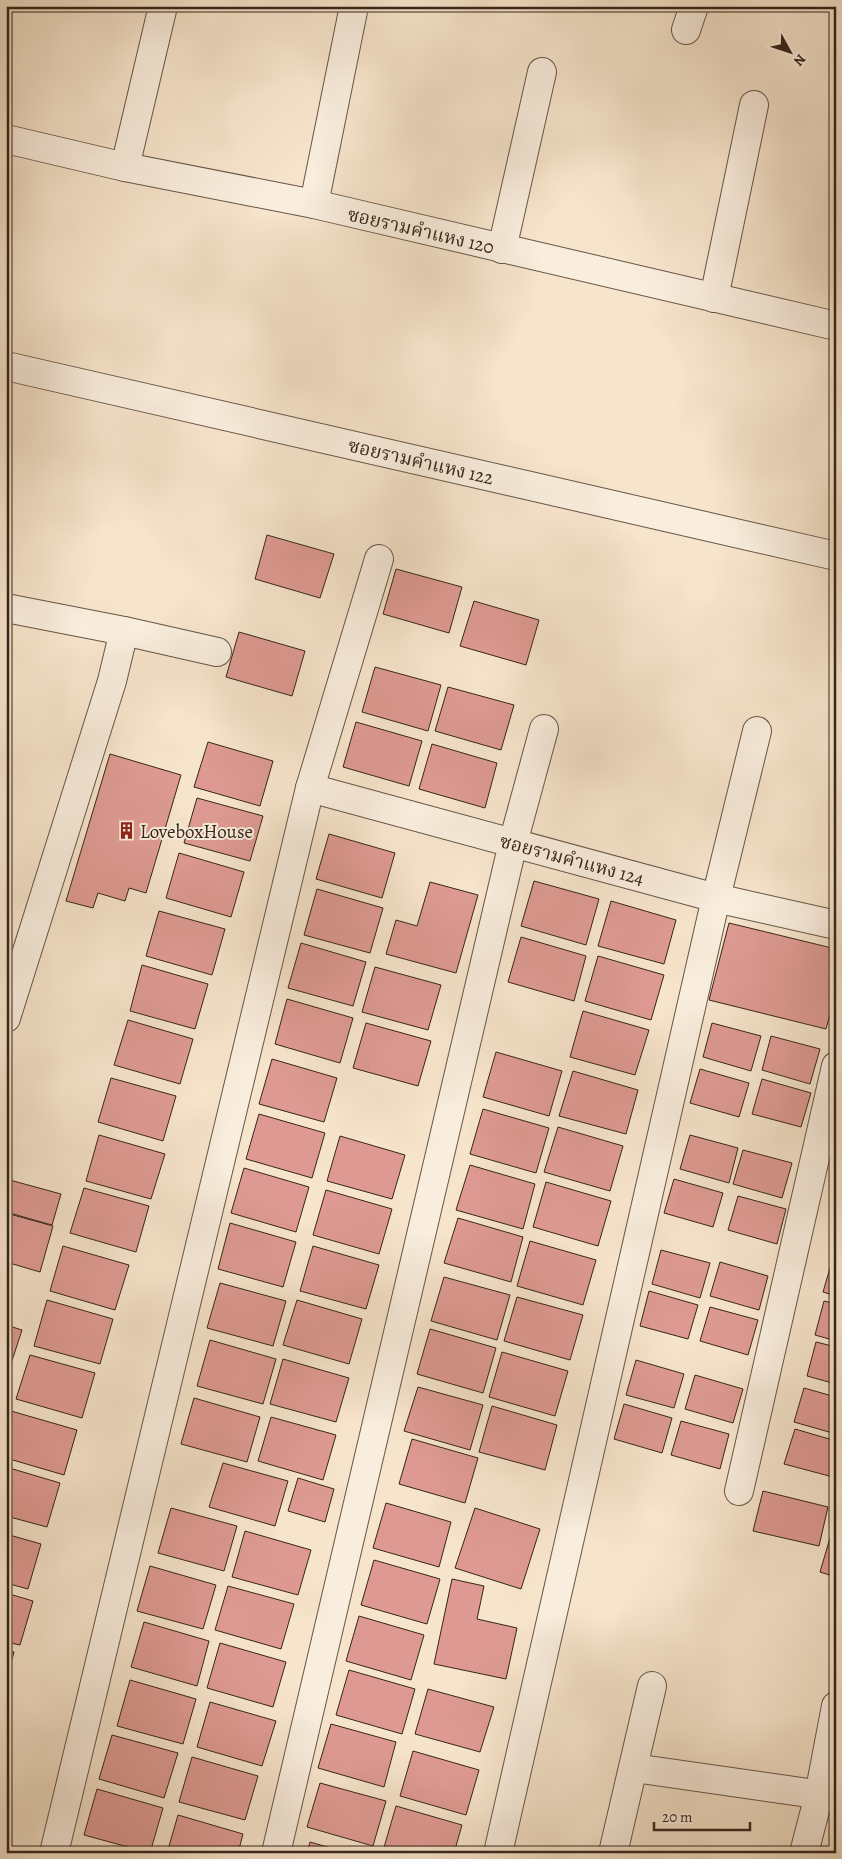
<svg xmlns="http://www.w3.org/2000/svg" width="842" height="1859" font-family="Alegreya,'Noto Serif Thai',serif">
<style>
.building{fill:#de9a92;stroke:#36251a}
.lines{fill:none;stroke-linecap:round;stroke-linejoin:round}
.minor-casing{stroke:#665546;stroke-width:30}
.minor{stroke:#f9eddd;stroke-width:28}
.labels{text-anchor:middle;stroke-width:4;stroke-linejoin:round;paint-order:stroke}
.street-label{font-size:19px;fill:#36251a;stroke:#f9eddd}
.poi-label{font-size:19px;fill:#36251a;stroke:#f9eddd;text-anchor:start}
</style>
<rect width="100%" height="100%" fill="#f6e4cb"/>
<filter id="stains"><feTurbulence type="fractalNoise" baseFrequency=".004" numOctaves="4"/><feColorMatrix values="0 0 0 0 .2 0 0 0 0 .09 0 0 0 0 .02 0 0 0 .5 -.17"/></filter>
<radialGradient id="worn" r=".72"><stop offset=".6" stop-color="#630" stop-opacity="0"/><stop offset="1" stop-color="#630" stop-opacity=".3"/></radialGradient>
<!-- building -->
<g class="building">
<path d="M267,535L334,554L320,598L255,579Z"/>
<path d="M396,569L462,587L449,633L383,614Z"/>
<path d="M474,601L539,620L526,665L460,646Z"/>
<path d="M239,632L305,651L292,696L226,677Z"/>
<path d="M375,667L441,685L428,731L362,712Z"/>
<path d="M448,687L514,705L501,750L435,731Z"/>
<path d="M356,722L422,741L409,786L343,767Z"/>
<path d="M208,742L273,761L260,806L194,787Z"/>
<path d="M432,744L497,763L485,808L419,789Z"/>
<path d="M110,754L181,775L146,893L129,888L125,901L98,893L93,908L66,901Z"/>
<path d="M197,798L263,816L250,861L184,843Z"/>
<path d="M329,834L395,853L382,898L316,879Z"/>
<path d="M179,853L244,872L231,917L166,898Z"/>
<path d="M534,881L599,899L586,945L521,926Z"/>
<path d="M430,882L478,895L456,973L386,954L396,920L417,926Z"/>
<path d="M317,889L383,908L370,953L304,935Z"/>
<path d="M611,901L676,920L664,964L598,946Z"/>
<path d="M159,911L225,929L212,975L146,956Z"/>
<path d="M729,923L836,949V993L826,1029L709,1000Z"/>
<path d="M521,937L586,956L574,1001L508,982Z"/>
<path d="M301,943L366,962L353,1006L288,988Z"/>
<path d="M598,956L664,975L651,1020L585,1001Z"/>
<path d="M142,965L208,984L195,1029L130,1011Z"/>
<path d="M375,967L441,985L428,1030L362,1012Z"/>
<path d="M287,999L353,1018L340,1063L275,1044Z"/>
<path d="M583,1011L649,1030L635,1075L570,1057Z"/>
<path d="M128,1020L193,1039L180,1084L114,1065Z"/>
<path d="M366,1023L431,1041L418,1086L353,1068Z"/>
<path d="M712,1023L761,1036L751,1071L703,1057Z"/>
<path d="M771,1036L820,1049L810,1084L762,1070Z"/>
<path d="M496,1052L562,1071L549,1116L483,1097Z"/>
<path d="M272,1059L337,1078L324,1122L259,1104Z"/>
<path d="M700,1069L749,1083L739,1117L690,1103Z"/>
<path d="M573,1071L638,1090L626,1134L559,1116Z"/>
<path d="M111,1078L176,1096L163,1141L98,1122Z"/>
<path d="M762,1079L811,1093L801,1127L752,1114Z"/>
<path d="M483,1109L549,1128L536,1173L470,1154Z"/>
<path d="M259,1114L325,1133L312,1178L246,1159Z"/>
<path d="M558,1127L623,1146L610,1191L544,1172Z"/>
<path d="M99,1135L165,1154L151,1199L86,1181Z"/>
<path d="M690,1135L738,1148L729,1183L680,1169Z"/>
<path d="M340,1136L405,1155L392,1199L327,1181Z"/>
<path d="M743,1150L792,1163L782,1198L733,1184Z"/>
<path d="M470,1165L535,1184L523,1229L456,1210Z"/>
<path d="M244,1168L309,1187L296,1232L231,1213Z"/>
<path d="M6,1179L61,1194L52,1225L6,1212Z"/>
<path d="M674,1179L723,1193L713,1227L664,1213Z"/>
<path d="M546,1182L611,1201L598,1246L533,1227Z"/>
<path d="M84,1188L149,1206L136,1252L70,1233Z"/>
<path d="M326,1190L392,1209L379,1254L313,1235Z"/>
<path d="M738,1196L786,1209L777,1244L728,1230Z"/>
<path d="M6,1213L53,1226L40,1272L6,1262Z"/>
<path d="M458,1218L523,1237L511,1282L444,1263Z"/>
<path d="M230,1223L296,1242L283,1287L218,1269Z"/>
<path d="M530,1241L596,1260L583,1305L517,1286Z"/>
<path d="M63,1246L129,1265L115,1310L50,1291Z"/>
<path d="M313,1246L379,1265L366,1309L300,1291Z"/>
<path d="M661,1250L710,1263L700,1298L652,1284Z"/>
<path d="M833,1258L836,1259V1296L823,1292Z"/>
<path d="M720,1262L768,1276L759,1310L710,1296Z"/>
<path d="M444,1277L510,1295L497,1340L431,1321Z"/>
<path d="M220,1283L286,1301L273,1346L207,1328Z"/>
<path d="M649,1291L698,1305L688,1339L640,1326Z"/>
<path d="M517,1297L583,1315L570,1360L504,1341Z"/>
<path d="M47,1300L113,1319L100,1364L34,1346Z"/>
<path d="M297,1300L362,1319L349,1364L283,1345Z"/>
<path d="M824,1301L836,1304V1341L815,1335Z"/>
<path d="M710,1307L758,1320L748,1355L700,1341Z"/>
<path d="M6,1325L22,1330L6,1379Z"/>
<path d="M430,1329L496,1348L483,1393L417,1374Z"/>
<path d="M210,1340L276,1359L263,1404L197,1386Z"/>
<path d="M816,1342L836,1347V1384L807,1376Z"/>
<path d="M502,1352L568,1371L555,1416L489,1397Z"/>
<path d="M30,1355L95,1373L82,1418L16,1399Z"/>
<path d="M283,1359L349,1378L336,1422L270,1404Z"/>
<path d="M636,1360L684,1374L674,1408L626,1395Z"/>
<path d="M695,1375L743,1389L733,1423L685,1409Z"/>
<path d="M418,1387L483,1405L470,1450L404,1431Z"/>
<path d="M804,1388L836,1397V1434L794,1422Z"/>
<path d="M194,1398L260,1417L247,1462L181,1444Z"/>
<path d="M624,1404L672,1418L662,1453L614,1439Z"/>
<path d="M492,1406L557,1425L545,1470L479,1452Z"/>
<path d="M11,1411L77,1430L64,1475L6,1458V1428Z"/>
<path d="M271,1417L336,1435L323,1480L258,1461Z"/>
<path d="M681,1421L729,1434L720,1469L671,1455Z"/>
<path d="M795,1429L836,1441V1468L833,1477L784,1464Z"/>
<path d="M412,1439L478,1458L465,1503L399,1484Z"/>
<path d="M223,1463L288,1481L275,1526L209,1507Z"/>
<path d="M6,1467L60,1483L47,1527L6,1516Z"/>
<path d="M298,1478L334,1489L325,1522L288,1511Z"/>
<path d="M763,1491L828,1507L819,1546L753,1531Z"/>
<path d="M386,1503L451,1522L439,1567L373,1548Z"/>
<path d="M171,1508L237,1526L224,1571L158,1553Z"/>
<path d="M475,1508L540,1529L521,1589L455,1568Z"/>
<path d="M245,1531L311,1550L298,1595L232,1577Z"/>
<path d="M6,1534L41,1544L28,1589L6,1583Z"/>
<path d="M830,1538L836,1539V1577L820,1572Z"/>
<path d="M374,1560L440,1579L427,1624L361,1605Z"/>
<path d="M150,1566L216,1585L203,1629L137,1611Z"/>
<path d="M452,1579L484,1586L477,1619L517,1628L506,1679L434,1664Z"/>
<path d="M228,1586L294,1604L281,1649L215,1630Z"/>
<path d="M6,1593L33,1601L20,1645L6,1642Z"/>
<path d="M359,1616L424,1635L411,1680L346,1661Z"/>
<path d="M144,1622L209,1641L197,1686L131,1667Z"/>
<path d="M220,1643L286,1662L273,1707L207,1688Z"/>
<path d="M6,1650L14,1652L6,1681Z"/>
<path d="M349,1670L415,1689L402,1734L336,1715Z"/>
<path d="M130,1680L196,1699L183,1744L117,1726Z"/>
<path d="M428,1689L494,1707L480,1752L415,1734Z"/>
<path d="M210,1702L276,1721L262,1766L197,1747Z"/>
<path d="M331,1724L396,1742L384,1787L318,1768Z"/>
<path d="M112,1735L178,1753L164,1798L99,1779Z"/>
<path d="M413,1751L479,1770L466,1815L400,1796Z"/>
<path d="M192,1757L258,1776L245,1820L179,1802Z"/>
<path d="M320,1783L386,1801L373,1846L307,1827Z"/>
<path d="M97,1789L163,1808L150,1853L84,1835Z"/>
<path d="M396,1806L462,1825L454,1853H390L383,1851Z"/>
<path d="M178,1815L243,1834L238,1853H167Z"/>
<path d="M310,1842L348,1853H307Z"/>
</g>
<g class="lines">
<defs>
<g id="minor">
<path d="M686,30L694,6"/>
<path d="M6,139L125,167L314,204L836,326"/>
<path d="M125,167L163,6"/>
<path d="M314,204L354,6"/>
<path d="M502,249L542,72"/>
<path d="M714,298L754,105"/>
<path d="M6,366L836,556"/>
<path d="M6,608L124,631L217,652"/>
<path d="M310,788L716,898L836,925"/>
<path d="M6,1018L112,681L124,631"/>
<path d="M739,1491L836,1066"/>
<path d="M634,1768L836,1797"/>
<path d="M54,1853L310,788L379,559"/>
<path d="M276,1853L513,843L544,729"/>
<path d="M498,1853L716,898L757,731"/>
<path d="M613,1853L652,1686"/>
<path d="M804,1853L819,1795L836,1706"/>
</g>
</defs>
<!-- minor casing -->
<use href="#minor" class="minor-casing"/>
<!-- minor -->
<use href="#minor" class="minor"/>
</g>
<!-- icons -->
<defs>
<symbol id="building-bare" viewBox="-9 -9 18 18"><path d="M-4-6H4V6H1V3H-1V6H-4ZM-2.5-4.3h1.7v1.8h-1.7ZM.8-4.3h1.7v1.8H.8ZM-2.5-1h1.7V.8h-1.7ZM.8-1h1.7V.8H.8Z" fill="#8f2418" stroke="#f9eddd" stroke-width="2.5" paint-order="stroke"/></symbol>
</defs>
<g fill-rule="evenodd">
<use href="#building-bare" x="114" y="818" width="25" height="25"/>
</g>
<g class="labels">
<!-- street labels -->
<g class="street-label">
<text transform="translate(421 230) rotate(13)" y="7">ซอยรามคำแหง 120</text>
<text transform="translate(421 461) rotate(13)" y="7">ซอยรามคำแหง 122</text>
<text transform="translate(572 859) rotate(15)" y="7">ซอยรามคำแหง 124</text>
</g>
<!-- poi labels -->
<g class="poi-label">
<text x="140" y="838">LoveboxHouse</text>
</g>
</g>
<!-- margin -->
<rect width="842" height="1859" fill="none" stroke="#f6e4cb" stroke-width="25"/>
<rect x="8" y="8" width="827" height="1844" fill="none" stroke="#36251a" stroke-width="2.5"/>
<rect x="12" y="12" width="817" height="1834" fill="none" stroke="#36251a"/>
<!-- north arrow -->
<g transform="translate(790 52) rotate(130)" stroke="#f9eddd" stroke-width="4" paint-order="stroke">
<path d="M0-4L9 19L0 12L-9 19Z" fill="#36251a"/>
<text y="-8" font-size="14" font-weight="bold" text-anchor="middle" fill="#36251a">N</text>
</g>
<!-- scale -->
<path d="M654 1822v8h96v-8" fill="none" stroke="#36251a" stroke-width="2.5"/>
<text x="662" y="1822" font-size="15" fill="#36251a" stroke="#f9eddd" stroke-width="4" paint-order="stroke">20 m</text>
<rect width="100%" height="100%" filter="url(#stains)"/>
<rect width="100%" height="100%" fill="url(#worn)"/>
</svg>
